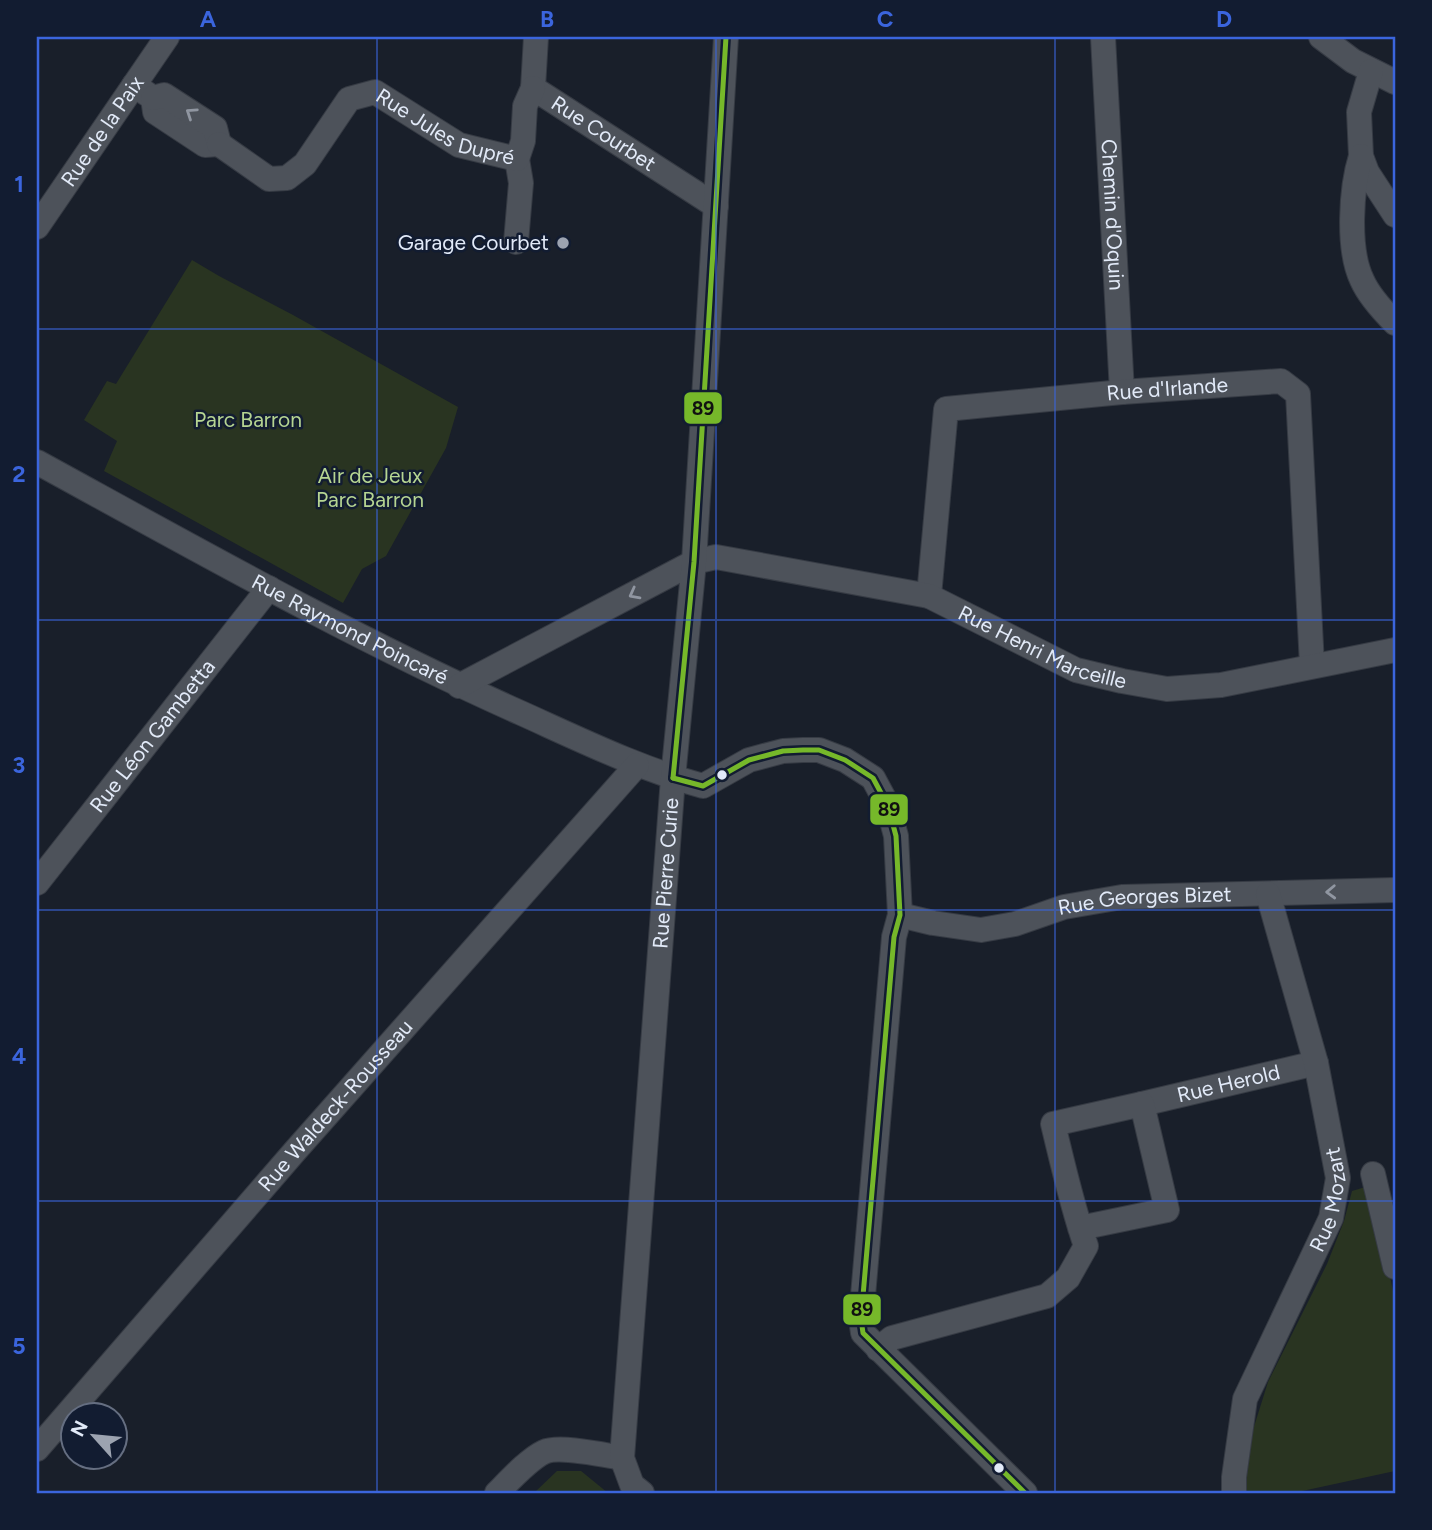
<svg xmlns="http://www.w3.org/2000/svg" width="1432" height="1530" font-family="Figtree,sans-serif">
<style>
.park{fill:#293421}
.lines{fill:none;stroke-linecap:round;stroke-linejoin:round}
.minor-casing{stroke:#363b44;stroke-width:26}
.minor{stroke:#4d525a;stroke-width:24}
.bus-1-casing{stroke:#121c31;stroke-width:10}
.bus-1{stroke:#76b82a;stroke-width:5}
.oneway{stroke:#9096a1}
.grid{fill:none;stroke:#3b65dd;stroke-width:2;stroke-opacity:0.55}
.poi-dot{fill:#9ca3b0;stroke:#121c31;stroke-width:2.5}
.bus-dot{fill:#e2eaf8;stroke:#121c31;stroke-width:2.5}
.labels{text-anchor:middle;stroke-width:5;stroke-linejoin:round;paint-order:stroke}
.street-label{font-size:21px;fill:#e2eaf8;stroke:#121c31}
.poi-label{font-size:21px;fill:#e2eaf8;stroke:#121c31;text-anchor:end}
.park-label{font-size:21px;fill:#b6d592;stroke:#121c31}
.line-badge{stroke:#121c31;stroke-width:2.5}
.pale-badge-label{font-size:19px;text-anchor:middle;font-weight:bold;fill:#111}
.neatline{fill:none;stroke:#3b65dd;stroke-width:2.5}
.grid-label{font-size:23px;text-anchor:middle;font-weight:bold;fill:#3b65dd}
</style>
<rect width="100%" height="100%" fill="#191f2a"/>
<!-- park -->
<g class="park">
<path d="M192,260L219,276L293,315L458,407L446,448L386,556L362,569L343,603L104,471L117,441L84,420L107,381L116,384Z"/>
<path d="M1372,1185L1395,1301V1471L1293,1493H1245L1247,1449L1268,1382L1327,1264L1344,1221L1352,1191Z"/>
<path d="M557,1471H581L608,1493H534Z"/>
</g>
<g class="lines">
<defs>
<g id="minor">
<path id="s1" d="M536,37L533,88L716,206"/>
<path id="s2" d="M1103,37L1122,392"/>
<path d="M1321,37L1353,61L1395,82"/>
<path d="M1371,71L1359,112L1361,156L1367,172L1395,215"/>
<path d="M134,85L153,98L155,112L205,145L219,144"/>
<path d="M153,98L164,95L215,128L219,144"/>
<path id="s3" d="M219,144L269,179L287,178L305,164L349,99L375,92L459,145L517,159L521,183L516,242"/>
<path d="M1361,156C1351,188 1347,249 1362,280C1369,296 1383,311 1395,323"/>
<path d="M517,159L523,141L525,106L533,88"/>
<path id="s4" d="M37,227L167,37"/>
<path id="s5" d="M37,462C196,549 355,639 521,713C581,740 640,769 703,786L749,760L783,751L803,750H819L845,760L873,778L888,806L896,836L900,915L894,937L861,1319L863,1333L1025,1493"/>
<path id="s6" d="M929,596L946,409L1122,392L1281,381L1298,394L1312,665"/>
<path id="s7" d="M459,686L694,562L716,557L929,596L1076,670L1122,681L1167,689L1221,685L1395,650"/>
<path id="s8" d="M37,883L269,588"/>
<path id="s9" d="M900,915L933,923L981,930L1015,924L1064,907L1122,897L1395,890"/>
<path id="s10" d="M1142,1104L1316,1063"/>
<path d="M1373,1174L1395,1267"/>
<path d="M878,1349L892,1338L1047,1296L1068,1278L1086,1246C1072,1206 1063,1165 1053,1124L1142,1104L1167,1210L1080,1228"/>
<path id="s11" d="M37,1449L295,1151L637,765"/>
<path d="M497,1493C509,1481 529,1459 544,1452C559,1445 604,1455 622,1458"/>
<path id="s12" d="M642,1493L632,1485L622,1458L673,778L694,562L726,37"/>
<path id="s13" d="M1234,1493V1477L1245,1399L1331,1218L1338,1178L1316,1063L1268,894"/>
</g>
</defs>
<!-- minor casing -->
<use href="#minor" class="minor-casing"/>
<!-- minor -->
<use href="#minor" class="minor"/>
<defs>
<g id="bus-1">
<path d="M673,778L703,786L749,760L783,751L803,750H819L845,760L873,778L888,806L896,836L900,915L894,937L861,1319L863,1333L1025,1493"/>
<path d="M673,778L694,562L726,37"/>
</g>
</defs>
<!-- bus-1 casing -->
<use href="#bus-1" class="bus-1-casing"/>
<!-- bus-1 -->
<use href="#bus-1" class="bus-1"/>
</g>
<!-- one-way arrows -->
<defs><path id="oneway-chevron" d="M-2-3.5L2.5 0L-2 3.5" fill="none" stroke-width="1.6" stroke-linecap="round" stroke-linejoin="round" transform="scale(1.75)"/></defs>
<g class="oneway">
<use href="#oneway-chevron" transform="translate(191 113) rotate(-146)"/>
<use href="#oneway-chevron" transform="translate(634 594) rotate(152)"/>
<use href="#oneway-chevron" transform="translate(1331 892) rotate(178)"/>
</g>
<!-- grid -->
<path class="grid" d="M377,37V1493M716,37V1493M1055,37V1493M37,329H1395M37,620H1395M37,910H1395M37,1201H1395"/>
<!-- markers -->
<circle class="poi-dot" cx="563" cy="243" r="7"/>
<g class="bus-dot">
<circle cx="722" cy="775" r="6"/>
<circle cx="999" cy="1468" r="6"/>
</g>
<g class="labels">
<!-- street labels -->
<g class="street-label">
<text dy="7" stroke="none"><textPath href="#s3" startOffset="287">Rue Jules Dupré</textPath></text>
<text dy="7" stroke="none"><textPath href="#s4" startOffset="116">Rue de la Paix</textPath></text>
<text dy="7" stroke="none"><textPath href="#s1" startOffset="135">Rue Courbet</textPath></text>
<text dy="7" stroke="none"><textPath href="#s2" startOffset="178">Chemin d'Oquin</textPath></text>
<text dy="7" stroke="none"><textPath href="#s6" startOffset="410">Rue d'Irlande</textPath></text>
<text dy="7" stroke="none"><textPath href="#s5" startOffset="355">Rue Raymond Poincaré</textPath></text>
<text dy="7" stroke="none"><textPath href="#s7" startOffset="630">Rue Henri Marceille</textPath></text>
<text dy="7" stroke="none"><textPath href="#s8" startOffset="187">Rue Léon Gambetta</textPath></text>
<text dy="7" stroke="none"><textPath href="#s12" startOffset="628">Rue Pierre Curie</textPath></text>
<text dy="7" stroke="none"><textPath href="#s9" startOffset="250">Rue Georges Bizet</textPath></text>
<text dy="7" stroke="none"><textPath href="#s10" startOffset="89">Rue Herold</textPath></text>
<text dy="7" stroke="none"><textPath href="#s11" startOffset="455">Rue Waldeck-Rousseau</textPath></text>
<text dy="7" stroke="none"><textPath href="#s13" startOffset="313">Rue Mozart</textPath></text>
</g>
<!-- poi labels -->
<g class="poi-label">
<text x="549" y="250">Garage Courbet</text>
</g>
<!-- park labels -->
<g class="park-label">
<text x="248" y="427">Parc Barron</text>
<text x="370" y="483">Air de Jeux<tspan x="370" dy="24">Parc Barron</tspan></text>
</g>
</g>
<g class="line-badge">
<rect x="683" y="391" width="40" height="34" rx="7" fill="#76b82a"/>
<rect x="869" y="793" width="40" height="33" rx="7" fill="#76b82a"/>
<rect x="842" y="1293" width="40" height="33" rx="7" fill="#76b82a"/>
</g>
<g class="pale-badge-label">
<text x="703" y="415">89</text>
<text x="889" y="816">89</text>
<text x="862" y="1316">89</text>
</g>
<!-- border -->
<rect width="1432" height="1530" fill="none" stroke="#121c31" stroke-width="77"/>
<!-- north arrow -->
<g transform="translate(94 1436) rotate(297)"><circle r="33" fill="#121c31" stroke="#656e81" stroke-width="2"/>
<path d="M0-5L12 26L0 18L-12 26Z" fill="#9ca3b0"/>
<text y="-10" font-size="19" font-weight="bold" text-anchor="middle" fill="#e2eaf8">N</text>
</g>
<rect x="38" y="38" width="1356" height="1454" class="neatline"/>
<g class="grid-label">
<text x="208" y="27">A</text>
<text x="547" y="27">B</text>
<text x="885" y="27">C</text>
<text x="1224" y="27">D</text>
<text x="19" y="192">1</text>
<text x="19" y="482">2</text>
<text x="19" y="773">3</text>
<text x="19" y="1064">4</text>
<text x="19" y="1354">5</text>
</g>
</svg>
